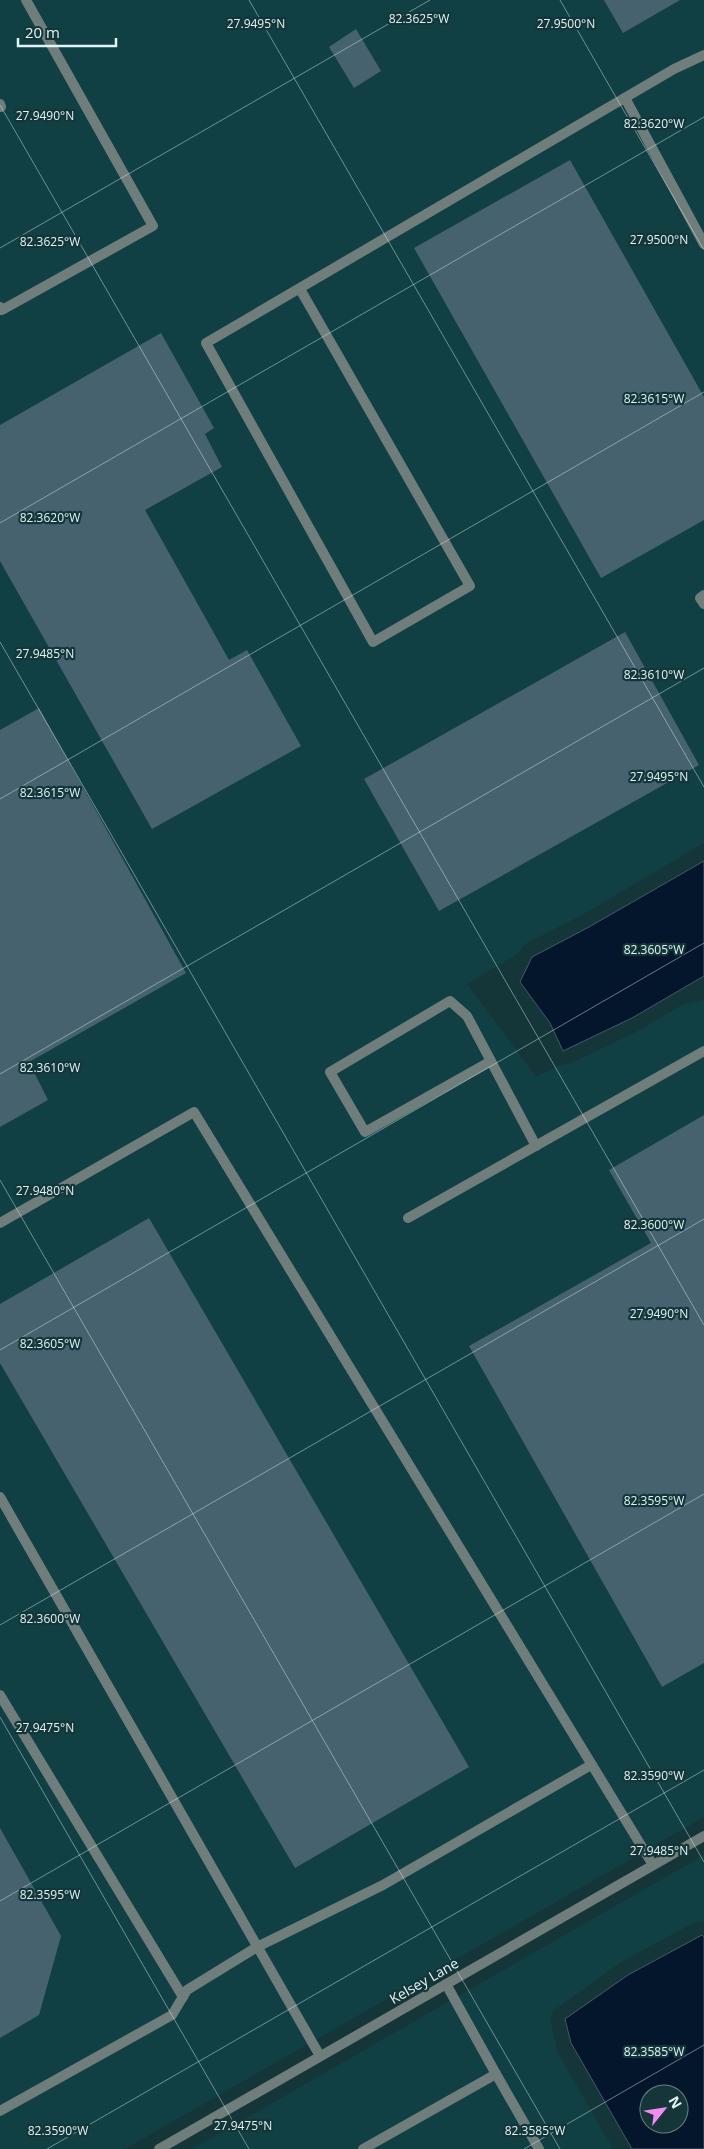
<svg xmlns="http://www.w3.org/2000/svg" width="704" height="2149" font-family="'Open Sans',sans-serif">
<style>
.built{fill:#114044}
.water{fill:#04162b;stroke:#465968;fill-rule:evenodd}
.building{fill:#46626f}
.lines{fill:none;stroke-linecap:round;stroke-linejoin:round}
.service{stroke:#707e7b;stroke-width:10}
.minor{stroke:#707e7b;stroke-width:10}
.ticks{fill:none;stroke:#e1f4f5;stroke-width:1;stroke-opacity:0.45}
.labels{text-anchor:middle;stroke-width:4.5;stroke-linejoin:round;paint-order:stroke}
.street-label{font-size:14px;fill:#e1f4f5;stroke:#143639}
.ticks-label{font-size:12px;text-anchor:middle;fill:#e1f4f5;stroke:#143639;stroke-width:4.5;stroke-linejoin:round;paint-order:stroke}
</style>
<rect width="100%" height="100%" fill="#143639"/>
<!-- built -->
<g class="built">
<path d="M0,0H704V843L582,915L525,944L517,954L467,984L536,1077L558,1066L569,1064L638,1031L682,1005L704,1000V1817L125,2149H0Z"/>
<path d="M704,1855V1921L695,1922L621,1962L553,2011L550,2019L557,2051L613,2149H192Z"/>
</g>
<!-- water -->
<g class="water">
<path d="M704,861V976L632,1018L563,1051L550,1023L520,982L532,957L589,927Z"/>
<path d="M702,1935L704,1937V2149H632L571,2043L565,2019L628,1975ZM649,2094H679V2124H649Z"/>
</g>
<!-- building -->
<g class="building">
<path d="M604,0H680L623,33Z"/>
<path d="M356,29L381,71L354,88L329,47Z"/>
<path d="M570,160L704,397V520L601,578L414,248Z"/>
<path d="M161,333L214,428L205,434L222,467L145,510L229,660L247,650L301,746L152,829L0,561V425Z"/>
<path d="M625,632L699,765L439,911L364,779Z"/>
<path d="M39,708L186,973L29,1062L48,1100L0,1127V730Z"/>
<path d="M704,1115V1663L662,1687L469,1346L651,1243L609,1170Z"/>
<path d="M149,1218L469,1767L295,1868L0,1363V1304Z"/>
<path d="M0,1828L61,1936L39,2015L0,2038Z"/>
</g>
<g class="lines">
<!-- service -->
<g class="service">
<path d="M625,98L704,244"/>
<path d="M0,104L1,107"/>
<path d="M300,289L470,586L373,642L206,343L674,69L704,55"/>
<path d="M0,307L2,310L153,226L26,0"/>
<path d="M704,595L700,598L704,604"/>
<path d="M491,1061L365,1132L330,1072L450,1001L467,1016L536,1146"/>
<path d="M408,1218L704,1051"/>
<path d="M0,1223L194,1112L653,1865"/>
<path d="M0,1497L320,2056"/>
<path d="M0,1695L183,1997"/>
<path d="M496,2074L539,2149"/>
<path d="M0,2111L172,2015L187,1990L257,1947L383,1885L591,1765"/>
<path d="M363,2149L496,2074L446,1984"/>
</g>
<!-- minor -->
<path class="minor" d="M159,2149L704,1836"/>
</g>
<!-- ticks -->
<path class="ticks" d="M249,0L704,787M560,0L704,250M0,105L704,1325M0,248L430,0M0,523L704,117M0,642L704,1862M0,799L704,392M0,1074L704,668M0,1180L560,2149M0,1350L704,943M0,1625L704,1219M0,1717L249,2149M0,1901L704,1494M47,2149L704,1770M524,2149L704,2045"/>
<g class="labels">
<!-- street labels -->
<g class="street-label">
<text transform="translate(424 1981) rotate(-30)" y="5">Kelsey Lane</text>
</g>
</g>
<g class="ticks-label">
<text x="419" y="23">82.3625°W</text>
<text x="256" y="28">27.9495°N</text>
<text x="566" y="28">27.9500°N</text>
<text x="45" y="120">27.9490°N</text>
<text x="654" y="128">82.3620°W</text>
<text x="659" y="244">27.9500°N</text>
<text x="50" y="246">82.3625°W</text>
<text x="654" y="403">82.3615°W</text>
<text x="50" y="522">82.3620°W</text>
<text x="45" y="658">27.9485°N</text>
<text x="654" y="679">82.3610°W</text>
<text x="659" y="781">27.9495°N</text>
<text x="50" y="797">82.3615°W</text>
<text x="654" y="954">82.3605°W</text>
<text x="50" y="1072">82.3610°W</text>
<text x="45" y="1195">27.9480°N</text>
<text x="654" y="1229">82.3600°W</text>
<text x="659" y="1318">27.9490°N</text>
<text x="50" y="1348">82.3605°W</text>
<text x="654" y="1505">82.3595°W</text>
<text x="50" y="1623">82.3600°W</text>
<text x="45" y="1732">27.9475°N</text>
<text x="654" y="1780">82.3590°W</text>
<text x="659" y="1855">27.9485°N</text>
<text x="50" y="1899">82.3595°W</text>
<text x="654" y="2056">82.3585°W</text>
<text x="243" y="2130">27.9475°N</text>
<text x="58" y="2135">82.3590°W</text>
<text x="535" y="2135">82.3585°W</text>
</g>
<!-- north arrow -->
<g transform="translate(664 2109) rotate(60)"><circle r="24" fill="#143639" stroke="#668284"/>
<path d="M0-4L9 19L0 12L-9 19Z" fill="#f38af2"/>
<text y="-8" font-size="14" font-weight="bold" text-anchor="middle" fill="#e1f4f5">N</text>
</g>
<!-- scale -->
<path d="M18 38v8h98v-8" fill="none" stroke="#e1f4f5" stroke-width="2.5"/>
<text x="25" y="38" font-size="15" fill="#e1f4f5" stroke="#143639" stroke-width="4" paint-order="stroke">20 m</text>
</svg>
